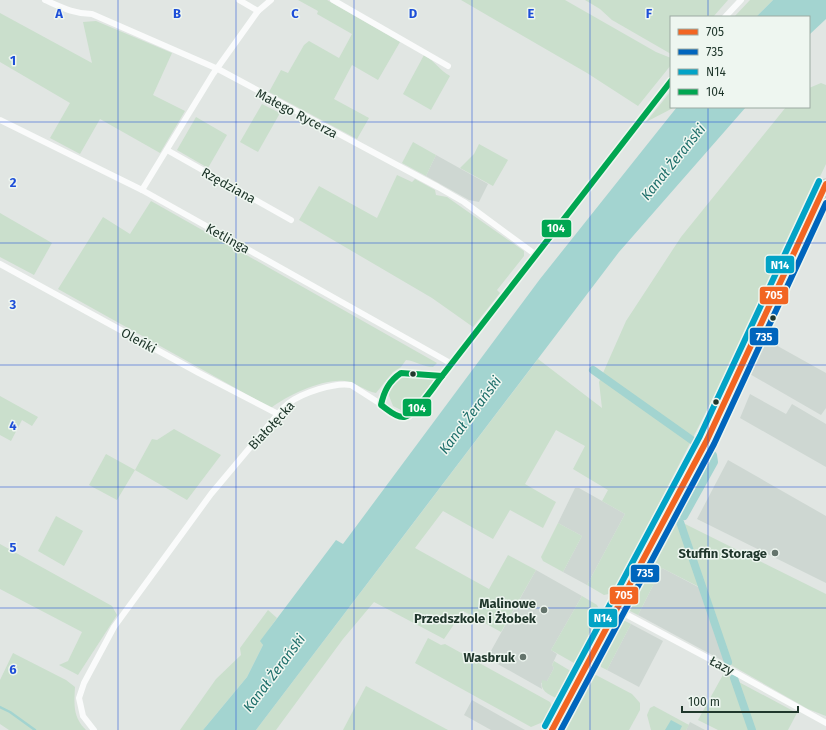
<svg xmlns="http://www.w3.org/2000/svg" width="826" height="730" font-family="'Fira Sans',sans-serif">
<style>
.built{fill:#ced7d2}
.green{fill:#cadfcc}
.water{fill:#a3d4d0}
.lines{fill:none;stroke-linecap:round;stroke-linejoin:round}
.stream{stroke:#a3d4d0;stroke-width:2.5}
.canal{stroke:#a3d4d0;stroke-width:8}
.secondary-casing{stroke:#bac2be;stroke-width:11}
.minor{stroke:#fafbfb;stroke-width:6}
.secondary{stroke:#fafbfb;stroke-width:9}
.bus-1-casing{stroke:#eef6f0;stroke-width:9}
.bus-2-casing{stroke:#eef6f0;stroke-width:9}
.bus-3-casing{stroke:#eef6f0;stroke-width:9}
.bus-4-casing{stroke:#eef6f0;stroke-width:9}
.bus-1{stroke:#f26522;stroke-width:6}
.bus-2{stroke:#0065bd;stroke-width:6}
.bus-3{stroke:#02a3c6;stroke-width:6}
.bus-4{stroke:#00a651;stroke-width:6}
.grid{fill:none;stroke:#1d4ed8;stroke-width:1;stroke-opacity:0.55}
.bus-dot{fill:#20372c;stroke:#eef6f0;stroke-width:1.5}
.poi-dot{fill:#64746c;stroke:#eef6f0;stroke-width:1.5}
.labels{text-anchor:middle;stroke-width:3;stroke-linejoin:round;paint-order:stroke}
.street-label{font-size:13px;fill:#20372c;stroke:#eef6f0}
.poi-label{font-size:13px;font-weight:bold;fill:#20372c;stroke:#eef6f0;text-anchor:end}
.water-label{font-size:14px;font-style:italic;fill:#1e6f6b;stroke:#eef6f0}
.grid-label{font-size:13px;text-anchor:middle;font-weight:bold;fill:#1d4ed8;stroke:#eef6f0;stroke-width:3;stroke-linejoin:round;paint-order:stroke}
.line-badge{stroke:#eef6f0;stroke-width:1.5}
.badge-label{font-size:11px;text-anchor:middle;font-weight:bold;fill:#fff}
</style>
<rect width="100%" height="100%" fill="#e1e6e3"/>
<!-- built -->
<g class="built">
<path d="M436,155L488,184L479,202L469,200L426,176Z"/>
<path d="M765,339L826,373V408L821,415L748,373Z"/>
<path d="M750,394L786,414L792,404L826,424V467L740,418Z"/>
<path d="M728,460L826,516V583L697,519Z"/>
<path d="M575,488H579L625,514L587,585L563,572L582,536L558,523Z"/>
<path d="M662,568L700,588L727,663L638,615Z"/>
<path d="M536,570L582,596L551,650L557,654L552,665L554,668L547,681L541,683L542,689L487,658Z"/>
<path d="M631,624L663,641L639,687L607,670Z"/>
<path d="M472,700L525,730H491L464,715Z"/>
<path d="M690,722L705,730H686Z"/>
</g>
<!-- green -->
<g class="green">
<path d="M298,0H327L400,42L378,80L352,65L334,99L369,118L357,139L269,92L281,70L288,73L304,45L309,41L339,58L352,34L317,14L318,11Z"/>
<path d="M461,0H565L656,52L671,58V65L638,106L587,73Z"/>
<path d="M585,0H728L713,17H671V54L612,20L600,9Z"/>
<path d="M750,0H773L756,17H734Z"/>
<path d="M0,13L92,63L83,22L96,21L172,53L153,95L185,111L160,153L100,119L80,154L50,138L70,103L0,62Z"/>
<path d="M424,55C435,61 439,70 450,76L431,110L403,94Z"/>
<path d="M821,83L826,85V164L723,379L613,593L604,595L587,585L625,514L602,501L608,490L573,469L585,446L556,430L525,484L556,502L543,528L510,510L493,539L443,511L415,548L489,589L508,555L536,570L501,632L463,611L444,639L374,602L343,639L276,730H256L538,359L602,408L599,382L626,321L681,237L786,107H809V88Z"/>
<path d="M671,91V107H675L646,122Z"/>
<path d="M262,104L280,113L258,152L240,142Z"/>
<path d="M196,117L227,135L208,168L177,150Z"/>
<path d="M413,142L436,155L426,176L402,163Z"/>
<path d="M479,144L508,160L493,186L460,168L474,154Z"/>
<path d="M397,175L412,182L415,179L435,190L436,195L447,197L524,251V256L497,290L500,293L473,327L432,298L299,220L319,186L377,218Z"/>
<path d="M151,201L437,363L433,367C423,367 416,361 406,360L401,367L393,372L376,393C365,391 355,382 345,381C324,378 287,395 271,408L58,289L103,217L130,234Z"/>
<path d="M0,213L52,243L34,275L0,257Z"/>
<path d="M403,377L432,378L434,380L413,407L403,411L393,406L388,393L395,381Z"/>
<path d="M0,396L38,417L32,426L22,420L11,441L0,435Z"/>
<path d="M174,429L221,455L187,500L135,470L117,500L89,485L106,454L135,470L152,439L157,440Z"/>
<path d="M56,516L83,531L64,566L38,551Z"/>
<path d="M673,518L826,594V716L808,709L731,665L705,590L662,568L638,615L628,610Z"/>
<path d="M558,523L582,536L563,572L543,561L541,557Z"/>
<path d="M0,544L112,606L117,615L78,675L59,665L68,661L82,632L0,589Z"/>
<path d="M582,596L597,605L601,613L574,663L551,650Z"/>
<path d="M268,610L277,618L261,641L263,645L247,677L203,730H180L216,679L241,655L240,648Z"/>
<path d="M619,618L631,624L607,670L601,667L599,656Z"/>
<path d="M428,638L441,645L445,644L550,702L552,707L543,722L531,727L415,663Z"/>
<path d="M13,653L66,680L75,687C74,705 73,717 86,730H9L0,724V680Z"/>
<path d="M554,661L574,673L563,694L556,698C548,694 540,691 542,680L547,681L554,668L552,665Z"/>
<path d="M724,673L733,678L750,730H718L698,720Z"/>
<path d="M596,675L632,694L640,703V710L629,730H559L585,681L590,677Z"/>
<path d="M737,681L797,713L788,730H754Z"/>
<path d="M366,686L448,730H343Z"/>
<path d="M654,706L689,725L686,730H651L647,715L650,708Z"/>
</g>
<!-- water -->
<g class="water">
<path d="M773,0H826V19L809,35V17H756Z"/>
<path d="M677,107H746L619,252L256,730H203L247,677L263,645L260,641L336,540L343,544L540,279Z"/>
<path d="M671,720L682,726L680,730H665Z"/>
</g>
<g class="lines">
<!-- stream -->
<path class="stream" d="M0,707L10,712L35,730"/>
<!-- canal -->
<g class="canal">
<path d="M593,370L696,443"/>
<path d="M684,516L714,462L713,455L708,451"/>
<path d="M680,522L728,662"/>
<path d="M734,678L752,730"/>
</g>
<defs>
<path id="secondary" d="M552,730L707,440L826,184"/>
</defs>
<!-- secondary casing -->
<use href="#secondary" class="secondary-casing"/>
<!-- minor -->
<g class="minor">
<path d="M45,0C61,7 74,14 92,14L218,69L438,187L464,202L536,255"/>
<path d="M239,0L258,11"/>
<path d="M333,0L448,66"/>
<path d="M725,17L741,0"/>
<path d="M0,120L142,190L452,364"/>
<path d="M167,150L291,220"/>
<path d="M142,190L213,74L258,11L271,0"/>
<path d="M0,264L199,373L278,414"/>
<path d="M616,609L736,673L826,723"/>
<path d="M94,730L83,716L79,698L84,683L114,627L211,494L278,414C281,410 285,406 289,403C302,393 335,382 351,385L401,417H409L671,81"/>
</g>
<!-- secondary -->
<use href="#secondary" class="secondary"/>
<defs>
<path id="bus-1" d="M552,730L707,440L826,184"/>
<path id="bus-2" d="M561,730L714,444L826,203"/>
<path id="bus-3" d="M545,726L700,436L819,181"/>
<g id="bus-4">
<path d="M401,373L442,376C435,385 414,417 403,417C395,417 387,409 381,405C384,391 389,381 401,373Z"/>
<path d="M442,376L671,81"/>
</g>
</defs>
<!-- bus-1 casing -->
<use href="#bus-1" class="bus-1-casing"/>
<!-- bus-2 casing -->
<use href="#bus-2" class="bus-2-casing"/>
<!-- bus-3 casing -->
<use href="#bus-3" class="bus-3-casing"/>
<!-- bus-4 casing -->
<use href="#bus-4" class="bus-4-casing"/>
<!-- bus-1 -->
<use href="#bus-1" class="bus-1"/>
<!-- bus-2 -->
<use href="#bus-2" class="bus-2"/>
<!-- bus-3 -->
<use href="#bus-3" class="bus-3"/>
<!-- bus-4 -->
<use href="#bus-4" class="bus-4"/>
</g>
<!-- grid -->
<path class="grid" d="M118,0V730M236,0V730M354,0V730M472,0V730M590,0V730M708,0V17M708,107V730M0,122H826M0,243H826M0,365H826M0,487H826M0,608H826"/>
<!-- markers -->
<g class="bus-dot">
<circle cx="773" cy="318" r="3.5"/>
<circle cx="413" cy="374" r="3.5"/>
<circle cx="716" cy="402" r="3.5"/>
</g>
<g class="poi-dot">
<circle cx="775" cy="553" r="4"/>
<circle cx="544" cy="610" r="4"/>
<circle cx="523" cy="657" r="4"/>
</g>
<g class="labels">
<!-- street labels -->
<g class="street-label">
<text transform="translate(297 113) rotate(28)" y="5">Małego Rycerza</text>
<text transform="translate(229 185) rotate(29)" y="5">Rzędziana</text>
<text transform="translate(228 238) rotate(29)" y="5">Ketlinga</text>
<text transform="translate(139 340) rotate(29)" y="5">Oleńki</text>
<text transform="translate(271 425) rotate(-47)" y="5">Białołęcka</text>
<text transform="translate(722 665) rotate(28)" y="5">Łazy</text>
</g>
<!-- poi labels -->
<g class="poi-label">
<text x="767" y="558">Stuffin Storage</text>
<text x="536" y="608">Malinowe<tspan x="536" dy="15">Przedszkole i Żłobek</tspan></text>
<text x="515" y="662">Wasbruk</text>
</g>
<!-- water labels -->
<g class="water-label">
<text transform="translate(673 162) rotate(-51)" y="5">Kanał Żerański</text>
<text transform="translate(470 415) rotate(-53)" y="5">Kanał Żerański</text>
<text transform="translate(274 673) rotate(-53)" y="5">Kanał Żerański</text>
</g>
</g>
<g class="grid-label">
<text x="59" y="18">A</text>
<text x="177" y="18">B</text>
<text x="295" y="18">C</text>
<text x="413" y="18">D</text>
<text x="531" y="18">E</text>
<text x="649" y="18">F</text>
<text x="13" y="65">1</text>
<text x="13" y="187">2</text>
<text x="13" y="309">3</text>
<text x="13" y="430">4</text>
<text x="13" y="552">5</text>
<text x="13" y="674">6</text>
</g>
<g class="line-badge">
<rect x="541" y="219" width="31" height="19" rx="4" fill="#00a651"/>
<rect x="765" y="255" width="30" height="19" rx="4" fill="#02a3c6"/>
<rect x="759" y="286" width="30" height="19" rx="4" fill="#f26522"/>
<rect x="749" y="327" width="30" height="19" rx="4" fill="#0065bd"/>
<rect x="402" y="398" width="30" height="19" rx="4" fill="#00a651"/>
<rect x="630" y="564" width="30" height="19" rx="4" fill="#0065bd"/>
<rect x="609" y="586" width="30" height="19" rx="4" fill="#f26522"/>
<rect x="588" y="608" width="30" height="20" rx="4" fill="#02a3c6"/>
</g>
<g class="badge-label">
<text x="556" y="232">104</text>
<text x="780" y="269">N14</text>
<text x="774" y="299">705</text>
<text x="764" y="341">735</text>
<text x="417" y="412">104</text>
<text x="645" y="577">735</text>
<text x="624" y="599">705</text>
<text x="603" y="622">N14</text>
</g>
<!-- legend -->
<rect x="670" y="16" width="140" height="92" fill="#eef6f0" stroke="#9caaa2"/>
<rect x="678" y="29" width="20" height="6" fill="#f26522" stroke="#9caaa2"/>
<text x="706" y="36" font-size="12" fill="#20372c">705</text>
<rect x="678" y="49" width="20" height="6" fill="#0065bd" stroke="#9caaa2"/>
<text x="706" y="56" font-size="12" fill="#20372c">735</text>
<rect x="678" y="69" width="20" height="6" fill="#02a3c6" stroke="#9caaa2"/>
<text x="706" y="76" font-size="12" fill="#20372c">N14</text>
<rect x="678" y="89" width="20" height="6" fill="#00a651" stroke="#9caaa2"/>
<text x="706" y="96" font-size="12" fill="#20372c">104</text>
<!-- scale -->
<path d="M682 706v6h116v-6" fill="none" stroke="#20372c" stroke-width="2"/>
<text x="688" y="706" font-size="12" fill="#20372c" stroke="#eef6f0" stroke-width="3" paint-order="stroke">100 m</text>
</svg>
